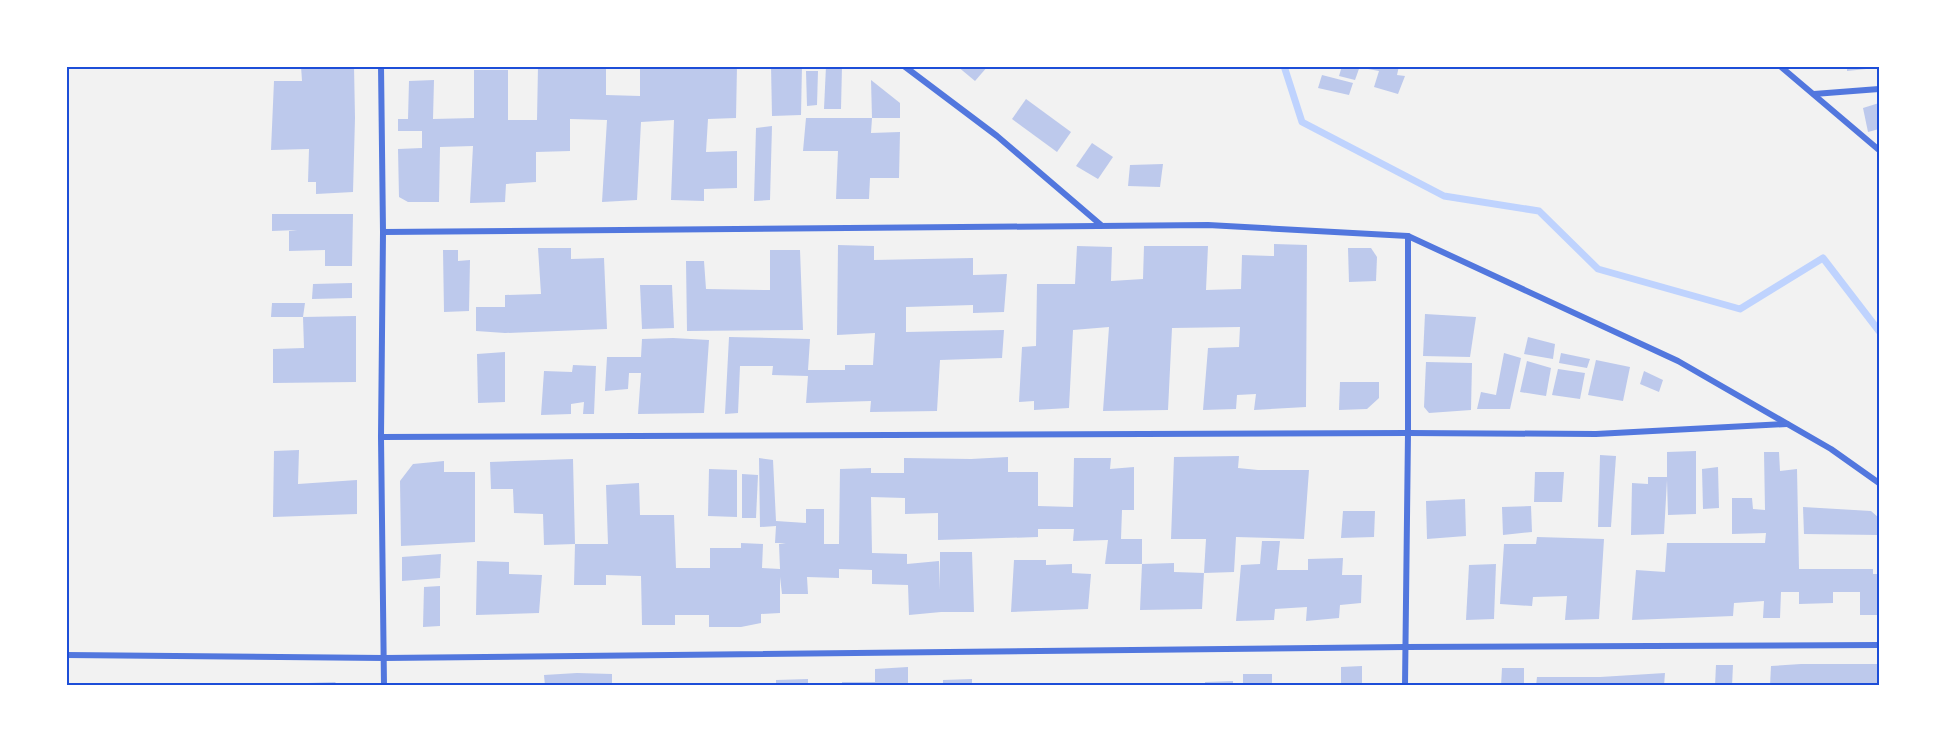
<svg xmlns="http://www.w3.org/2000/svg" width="1945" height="752" font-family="'Source Sans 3',sans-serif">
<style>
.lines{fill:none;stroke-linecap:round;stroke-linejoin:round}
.stream{stroke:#bfd3fe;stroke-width:7}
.building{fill:#bdc9ec}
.minor{stroke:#5277de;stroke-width:6}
.neatline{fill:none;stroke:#1d4ed8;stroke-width:2}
</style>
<rect width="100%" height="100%" fill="#f2f2f2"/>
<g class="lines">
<!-- stream -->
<path class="stream" d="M1284,66L1302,122L1444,196L1539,211L1598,269L1740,309L1823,258L1879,331"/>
</g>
<!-- building -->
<g class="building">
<path d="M301,66H354L355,118L353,192L316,194V182H308L309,149L271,150L274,81H302Z"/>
<path d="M538,66H606V95L640,96V67L737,66L736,118L708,119L706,152L737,151V188L704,189V201L671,200L674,120L641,122L637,200L602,202L607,120L570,119V151L536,152V182L506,184L505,202L470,203L473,146L440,147L439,202H408L399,197L398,149L422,148V131H398V119H408L409,81L434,80L433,119L474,118V70H508V120H537Z"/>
<path d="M771,66H802L801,115L772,116Z"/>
<path d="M826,66H842L841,109H824Z"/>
<path d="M957,66H988L975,81Z"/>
<path d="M1342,66H1360L1355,80L1339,76Z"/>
<path d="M1369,66H1399L1397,75L1405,76L1398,94L1374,87L1379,71L1368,69Z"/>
<path d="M1847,66H1876V68L1847,71Z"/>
<path d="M806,71H818L817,105L807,106Z"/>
<path d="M1322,75L1353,83L1349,95L1318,88Z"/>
<path d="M871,80L900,103V118H872Z"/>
<path d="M1026,99L1071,132L1057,152L1012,119Z"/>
<path d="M1879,103V129L1868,132L1863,108Z"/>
<path d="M806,118H872L871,133L900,132L899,178H870L869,199H836L838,151H803Z"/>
<path d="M772,126L770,200L754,201L756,128Z"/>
<path d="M1092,143L1113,157L1098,179L1076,166Z"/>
<path d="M1163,164L1160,187L1128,186L1130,165Z"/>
<path d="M272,214H353L352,266H325V250L289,251V231L297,230L272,231Z"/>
<path d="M1274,244L1307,245L1306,407L1254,410L1256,394L1237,395L1236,409L1203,410L1208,348L1239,347L1240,327L1172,328L1168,410L1103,411L1109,327L1073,330L1069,408L1034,410V401L1019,402L1022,347L1036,346L1037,284H1075L1077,246L1112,247L1111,281L1143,279L1144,246H1208L1206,290L1241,289L1242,255L1274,256Z"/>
<path d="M838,245L874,246V260L973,258V275L1007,274L1004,312L973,313V305L906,307V332L1004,330L1002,358L940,360L937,411L870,412L871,401L806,403L808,376L772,375L773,366H740L738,413L725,414L729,337L810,339L808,370H845V365H873L875,333L837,335Z"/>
<path d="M538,248H571V259L604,258L607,329L505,333L476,331V307H505V295L541,294Z"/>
<path d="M1348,248H1371L1377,257L1376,281L1349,282Z"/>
<path d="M443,250H458V261L470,260L469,311L444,312Z"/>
<path d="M770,250H800L803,330L687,331L686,261H704L706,289L770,290Z"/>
<path d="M352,283V298L312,299L313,284Z"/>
<path d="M640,285H672L674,328L642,329Z"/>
<path d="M272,303H305L303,317H271Z"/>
<path d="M1425,314L1476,317L1470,357L1423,356Z"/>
<path d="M356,316V382L273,383V349L304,348L303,317Z"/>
<path d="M1528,337L1555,344L1553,359L1524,354Z"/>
<path d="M673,338L709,340L704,413L638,414L641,373H629L628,389L605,391L607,357H641L642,339Z"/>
<path d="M505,352V402L478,403L477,354Z"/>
<path d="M1504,353L1521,358L1510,409H1477L1481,392L1496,395Z"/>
<path d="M1561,353L1590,359L1587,368L1559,363Z"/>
<path d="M1596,360L1630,367L1623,401L1588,395Z"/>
<path d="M1527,361L1551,368L1546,396L1520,392Z"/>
<path d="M1426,362L1472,363L1471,410L1429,413L1424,407Z"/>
<path d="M573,365L596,366L594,414H583L584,402L571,404V414L541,415L544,371L572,372Z"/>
<path d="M1558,369L1585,373L1580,399L1552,395Z"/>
<path d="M1644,371L1663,380L1659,392L1640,384Z"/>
<path d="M1340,382H1379V398L1367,409L1339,410Z"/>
<path d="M299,450L298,484L357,480V514L273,517L274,451Z"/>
<path d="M1696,451V514L1668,515L1667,480L1664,534L1631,535L1632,483L1648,484V477H1667V452Z"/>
<path d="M1764,452H1779L1780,471L1797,469L1799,569H1873V574H1879V615H1860V592H1833V603L1799,604V592H1781L1780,618H1763L1764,601L1734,603L1733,616L1632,620L1636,570L1665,572L1667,543H1765L1766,533L1732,534V498H1752L1753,509L1765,510Z"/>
<path d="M1600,455L1616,456L1611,527H1598Z"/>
<path d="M1239,456L1238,468L1258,470H1309L1304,539L1236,537L1234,572L1204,573L1202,609L1140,610L1142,564L1174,563V572L1204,573L1206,539H1171L1174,457Z"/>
<path d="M1008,457V472H1038V506L1073,507L1074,458H1111L1110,469L1134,467V510H1122L1121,539H1142V564H1105L1108,540L1073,541L1074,529H1038V537L938,540V513L905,514V498L871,497L872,553L907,554V564L939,561L940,590V552H972L974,612H941L909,615L908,585L872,584V570L839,569V578L807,577L808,594H782L780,577V613L761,614V623L741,627H709V615H675V625H642L641,576L606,575V585H574L575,544H608L606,485L639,483L640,515H674L676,568H710V548H741V543L763,544L762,568L780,569L779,544L786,543H775L776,526L760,527L759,458L773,460L776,521L806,523V509H824V544H839L840,469L871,468V473H904V458L971,459Z"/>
<path d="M573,459L575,544L544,545L543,514L514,513L513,489H491L490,462Z"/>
<path d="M444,461V472H475V542L401,546L400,481L413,464Z"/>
<path d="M1718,467L1719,508L1703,509L1702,469Z"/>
<path d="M709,469L737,470V517L708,516Z"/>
<path d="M1535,472H1564L1562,502H1534Z"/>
<path d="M742,474L758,475L756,518H742Z"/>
<path d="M1465,499L1466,536L1427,539L1426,501Z"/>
<path d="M1531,506L1532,532L1503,535L1502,507Z"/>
<path d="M1803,507L1871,511L1879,518V535L1804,534Z"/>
<path d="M1343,511H1375L1374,537L1341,538Z"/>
<path d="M1537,537L1604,539L1599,619L1565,620L1567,596L1533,597L1532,606L1500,604L1504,544H1536Z"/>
<path d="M1262,541H1280L1277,570H1308V559L1343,558L1342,575H1362L1361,603L1340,605L1339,618L1306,621L1307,607L1275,609L1274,620L1236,621L1241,565L1260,564Z"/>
<path d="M441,554L440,578L402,581V557Z"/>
<path d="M1014,560H1046V565L1072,564V573L1091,574L1088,609L1011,612Z"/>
<path d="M477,561L509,562V574L542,575L539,613L476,615Z"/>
<path d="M1496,564L1494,619L1466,620L1469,565Z"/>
<path d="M440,586V626L423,627L424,587Z"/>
<path d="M1801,664H1879V686H1770L1771,666Z"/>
<path d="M1716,665H1733L1732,686H1715Z"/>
<path d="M1362,666V686H1341V667Z"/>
<path d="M908,667V686H842V682H875V669Z"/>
<path d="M1502,668H1524V686H1501Z"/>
<path d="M577,673L612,674V686H545L544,675Z"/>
<path d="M1665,673L1664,686H1536L1537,677H1600Z"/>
<rect x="1243" y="674" width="29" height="12"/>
<path d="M808,679V686H776V680Z"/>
<path d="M972,679V686H943V680Z"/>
<path d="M1233,681V686H1205V682Z"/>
<path d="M335,682L339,686H309L308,683Z"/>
</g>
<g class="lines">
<!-- minor -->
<g class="minor">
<path d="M381,66L383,232L381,437L384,686"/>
<path d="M904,66L997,136L1101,225"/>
<path d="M1780,66L1879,150"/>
<path d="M1814,94L1879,89"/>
<path d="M383,232L1208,225L1408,236L1678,361L1831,449L1879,483"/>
<path d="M381,437L1408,433L1596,434L1787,424"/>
<path d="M66,655L384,658L1405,647L1879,645"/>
<path d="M1405,686L1408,433V236"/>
</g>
</g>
<!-- border -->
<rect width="1945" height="752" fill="none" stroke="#ffffff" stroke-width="135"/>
<rect x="68" y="68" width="1810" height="616" class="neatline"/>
</svg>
